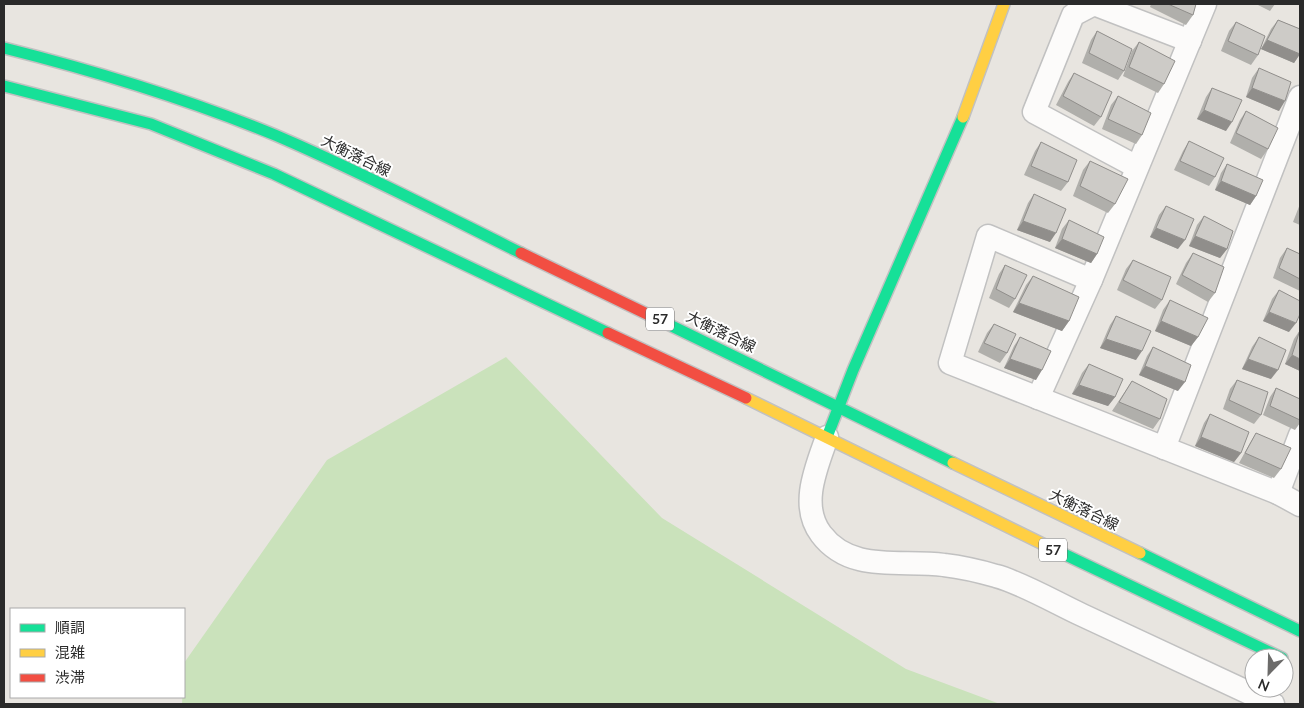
<svg xmlns="http://www.w3.org/2000/svg" width="1304" height="708" font-family="Lato,'Noto Sans JP',sans-serif">
<style>
.green{fill:#cae2bb}
.lines{fill:none;stroke-linecap:round;stroke-linejoin:round}
.street-casing{stroke:#c1c1c1;stroke-width:25}
.fast-casing{stroke:#c1c1c1;stroke-width:14}
.slow-casing{stroke:#c1c1c1;stroke-width:14}
.jam-casing{stroke:#c1c1c1;stroke-width:14}
.street{stroke:#fcfbfa;stroke-width:22}
.fast{stroke:#16e098;stroke-width:11}
.slow{stroke:#ffcf43;stroke-width:11}
.jam{stroke:#f24e42;stroke-width:11}
.wall{fill:#b0afab}
.shaded-wall{fill:#908e8b}
.building{fill:#cdcbc7;stroke:#908e8b}
.labels{text-anchor:middle;stroke-width:4;stroke-linejoin:round;paint-order:stroke}
.shield{fill:#fff;stroke:#6a6a6a;stroke-width:1}
.shield-label{font-size:14px;font-weight:bold;fill:#2a2a2a}
.street-label{font-size:15px;fill:#2a2a2a;stroke:#fff}
</style>
<rect width="100%" height="100%" fill="#e8e5e0"/>
<!-- green -->
<path class="green" d="M506,357L662,518L906,669L1000,704H182L184,663L327,460Z"/>
<g class="lines">
<defs>
<g id="street">
<path d="M1205,4L1091,280L988,236L950,363L1278,493L1300,505"/>
<path d="M1137,167L1034,112L1073,15L1094,4L1190,41"/>
<path d="M1038,398L1091,280"/>
<path d="M827,437C817,466 799,505 821,534C851,574 902,559 944,565C961,567 979,571 996,576C1020,582 1058,604 1082,615C1146,645 1210,674 1273,704"/>
<path d="M1164,448L1300,97"/>
<path d="M1278,493L1300,435"/>
</g>
<g id="fast">
<path d="M4,48C96,71 187,99 275,135C359,171 440,213 521,253"/>
<path d="M4,86L151,124L274,174L608,333"/>
<path d="M649,315L953,463"/>
<path d="M827,437L853,370L963,117"/>
<path d="M1049,547L1282,658"/>
<path d="M1140,553L1300,631"/>
</g>
<g id="slow">
<path d="M963,117L1004,4"/>
<path d="M746,398L1049,547"/>
<path d="M953,463L1140,553"/>
</g>
<g id="jam">
<path d="M521,253L649,315"/>
<path d="M608,333L746,398"/>
</g>
</defs>
<!-- street casing -->
<use href="#street" class="street-casing"/>
<!-- fast casing -->
<use href="#fast" class="fast-casing"/>
<!-- slow casing -->
<use href="#slow" class="slow-casing"/>
<!-- jam casing -->
<use href="#jam" class="jam-casing"/>
<!-- street -->
<use href="#street" class="street"/>
<!-- fast -->
<use href="#fast" class="fast"/>
<!-- slow -->
<use href="#slow" class="slow"/>
<!-- jam -->
<use href="#jam" class="jam"/>
</g>
<!-- wall -->
<g class="wall">
<path d="M1151,4H1196L1193,15L1186,25L1150,7Z"/>
<path d="M1256,4H1275L1270,11Z"/>
<path d="M1278,20L1300,29V54L1294,63L1261,49L1271,29Z"/>
<path d="M1236,22L1258,55L1251,65L1221,51L1229,31Z"/>
<path d="M1097,31L1124,71L1118,80L1082,63L1091,40Z"/>
<path d="M1139,42L1164,84L1158,93L1123,76L1132,51Z"/>
<path d="M1259,68L1279,111L1246,97L1252,78Z"/>
<path d="M1074,73L1101,117L1094,126L1056,105L1068,82Z"/>
<path d="M1212,88L1226,131L1197,119L1206,97Z"/>
<path d="M1118,96L1142,135L1136,144L1102,129L1111,105Z"/>
<path d="M1246,111L1268,149L1261,159L1230,143L1240,120Z"/>
<path d="M1189,141L1215,177L1209,186L1174,170L1183,151Z"/>
<path d="M1041,142L1068,182L1061,191L1024,175L1035,151Z"/>
<path d="M1090,161L1115,204L1108,213L1073,196L1083,170Z"/>
<path d="M1227,164L1256,196L1250,205L1215,190L1221,173Z"/>
<path d="M1034,194L1050,242L1017,230L1028,203Z"/>
<path d="M1300,204V225L1293,222Z"/>
<path d="M1166,206L1178,249L1150,237L1159,215Z"/>
<path d="M1204,216L1227,249L1220,258L1189,246L1197,225Z"/>
<path d="M1069,220L1097,254L1091,263L1055,248L1062,229Z"/>
<path d="M1287,248L1300,254V291L1273,278L1280,258Z"/>
<path d="M1193,253L1215,293L1208,302L1176,284L1186,263Z"/>
<path d="M1133,260L1162,300L1155,309L1117,290L1126,269Z"/>
<path d="M1005,265L1015,299L1009,308L989,298L999,274Z"/>
<path d="M1033,276L1069,321L1062,331L1013,312L1026,285Z"/>
<path d="M1279,290L1289,332L1263,321L1272,299Z"/>
<path d="M1170,300L1198,337L1191,346L1155,331L1163,310Z"/>
<path d="M1116,316L1136,360L1100,348L1110,325Z"/>
<path d="M994,324L1007,353L1000,363L978,352L987,333Z"/>
<path d="M1300,330V371L1285,364L1294,339Z"/>
<path d="M1020,337L1036,380L1004,368L1014,346Z"/>
<path d="M1259,337L1271,379L1242,369L1252,347Z"/>
<path d="M1153,347L1178,391L1139,375L1147,356Z"/>
<path d="M1089,364L1115,397L1108,406L1072,394L1082,373Z"/>
<path d="M1237,380L1261,415L1254,424L1223,409L1230,389Z"/>
<path d="M1132,381L1160,419L1153,429L1112,411Z"/>
<path d="M1276,388L1300,399V423L1295,430L1263,415L1270,397Z"/>
<path d="M1210,414L1241,453L1234,462L1195,446L1204,423Z"/>
<path d="M1256,433L1281,469L1274,478L1239,463L1250,443Z"/>
</g>
<!-- shaded-wall -->
<g class="shaded-wall">
<path d="M1267,40L1300,54L1294,63L1261,49Z"/>
<path d="M1252,88L1285,101L1279,111L1246,97Z"/>
<path d="M1204,110L1232,122L1226,131L1197,119Z"/>
<path d="M1221,181L1256,196L1250,205L1215,190Z"/>
<path d="M1023,221L1056,233L1050,242L1017,230Z"/>
<path d="M1156,228L1185,240L1178,249L1150,237Z"/>
<path d="M1195,236L1227,249L1220,258L1189,246Z"/>
<path d="M1062,239L1097,254L1091,263L1055,248Z"/>
<path d="M1019,303L1069,321L1062,331L1013,312Z"/>
<path d="M1269,312L1296,323L1289,332L1263,321Z"/>
<path d="M1161,321L1198,337L1191,346L1155,331Z"/>
<path d="M1106,339L1142,351L1136,360L1100,348Z"/>
<path d="M1292,355L1300,359V371L1285,364Z"/>
<path d="M1010,359L1042,370L1036,380L1004,368Z"/>
<path d="M1248,359L1278,370L1271,379L1242,369Z"/>
<path d="M1145,366L1185,382L1178,391L1139,375Z"/>
<path d="M1079,385L1115,397L1108,406L1072,394Z"/>
<path d="M1201,437L1241,453L1234,462L1195,446Z"/>
</g>
<!-- building -->
<g class="building">
<path d="M1168,4H1196L1193,15Z"/>
<path d="M1278,20L1300,29V54L1267,40Z"/>
<path d="M1236,22L1265,36L1258,55L1228,41Z"/>
<path d="M1097,31L1132,49L1124,71L1089,53Z"/>
<path d="M1139,42L1175,61L1164,84L1129,67Z"/>
<path d="M1259,68L1291,82L1285,101L1252,88Z"/>
<path d="M1074,73L1112,92L1101,117L1063,96Z"/>
<path d="M1212,88L1242,100L1232,122L1204,110Z"/>
<path d="M1118,96L1151,113L1142,135L1108,119Z"/>
<path d="M1246,111L1278,128L1268,149L1236,133Z"/>
<path d="M1189,141L1224,158L1215,177L1180,161Z"/>
<path d="M1041,142L1077,160L1068,182L1031,166Z"/>
<path d="M1090,161L1128,179L1115,204L1080,186Z"/>
<path d="M1227,164L1263,180L1256,196L1221,181Z"/>
<path d="M1034,194L1066,209L1056,233L1023,221Z"/>
<path d="M1166,206L1194,219L1185,240L1156,228Z"/>
<path d="M1204,216L1233,231L1227,249L1195,236Z"/>
<path d="M1069,220L1104,237L1097,254L1062,239Z"/>
<path d="M1287,248L1300,254V279L1279,268Z"/>
<path d="M1193,253L1224,267L1215,293L1182,275Z"/>
<path d="M1133,260L1171,277L1162,300L1123,280Z"/>
<path d="M1005,265L1027,275L1015,299L996,289Z"/>
<path d="M1033,276L1079,297L1069,321L1019,303Z"/>
<path d="M1279,290L1300,301V314L1296,323L1269,312Z"/>
<path d="M1170,300L1208,318L1198,337L1161,321Z"/>
<path d="M1116,316L1151,331L1142,351L1106,339Z"/>
<path d="M994,324L1016,334L1007,353L984,343Z"/>
<path d="M1300,330V359L1292,355Z"/>
<path d="M1020,337L1051,351L1042,370L1010,359Z"/>
<path d="M1259,337L1286,350L1278,370L1248,359Z"/>
<path d="M1153,347L1191,365L1185,382L1145,366Z"/>
<path d="M1089,364L1123,379L1115,397L1079,385Z"/>
<path d="M1237,380L1268,392L1261,415L1229,400Z"/>
<path d="M1132,381L1167,399L1160,419L1119,402Z"/>
<path d="M1276,388L1300,399V420L1270,406Z"/>
<path d="M1210,414L1249,432L1241,453L1201,437Z"/>
<path d="M1256,433L1291,448L1281,469L1245,453Z"/>
</g>
<g class="labels">
<!-- shield labels -->
<g class="shield">
<rect x="646" y="307.5" width="28" height="23" rx="4"/>
<rect x="1039" y="538.5" width="28" height="23" rx="4"/>
</g>
<g class="shield-label">
<text x="660" y="324">57</text>
<text x="1053" y="555">57</text>
</g>
<!-- street labels -->
<g class="street-label">
<text transform="translate(356 156) rotate(26)" y="5">大衡落合線</text>
<text transform="translate(721 332) rotate(26)" y="5">大衡落合線</text>
<text transform="translate(1084 510) rotate(26)" y="5">大衡落合線</text>
</g>
</g>
<!-- border -->
<rect width="1304" height="708" fill="none" stroke="#2a2a2a" stroke-width="10"/>
<!-- legend -->
<rect x="10" y="608" width="175" height="90" fill="#ffffff" stroke="#aaaaaa"/>
<rect x="20" y="624" width="25" height="8" fill="#16e098" stroke="#aaaaaa"/>
<text x="55" y="633" font-size="15" fill="#2a2a2a">順調</text>
<rect x="20" y="649" width="25" height="8" fill="#ffcf43" stroke="#aaaaaa"/>
<text x="55" y="658" font-size="15" fill="#2a2a2a">混雑</text>
<rect x="20" y="674" width="25" height="8" fill="#f24e42" stroke="#aaaaaa"/>
<text x="55" y="683" font-size="15" fill="#2a2a2a">渋滞</text>
<!-- north arrow -->
<g transform="translate(1269 673) rotate(203)"><circle r="24" fill="#ffffff" stroke="#aaaaaa"/>
<path d="M0-4L9 19L0 12L-9 19Z" fill="#6c6b6a"/>
<text y="-8" font-size="14" font-weight="bold" text-anchor="middle" fill="#2a2a2a">N</text>
</g>
</svg>
